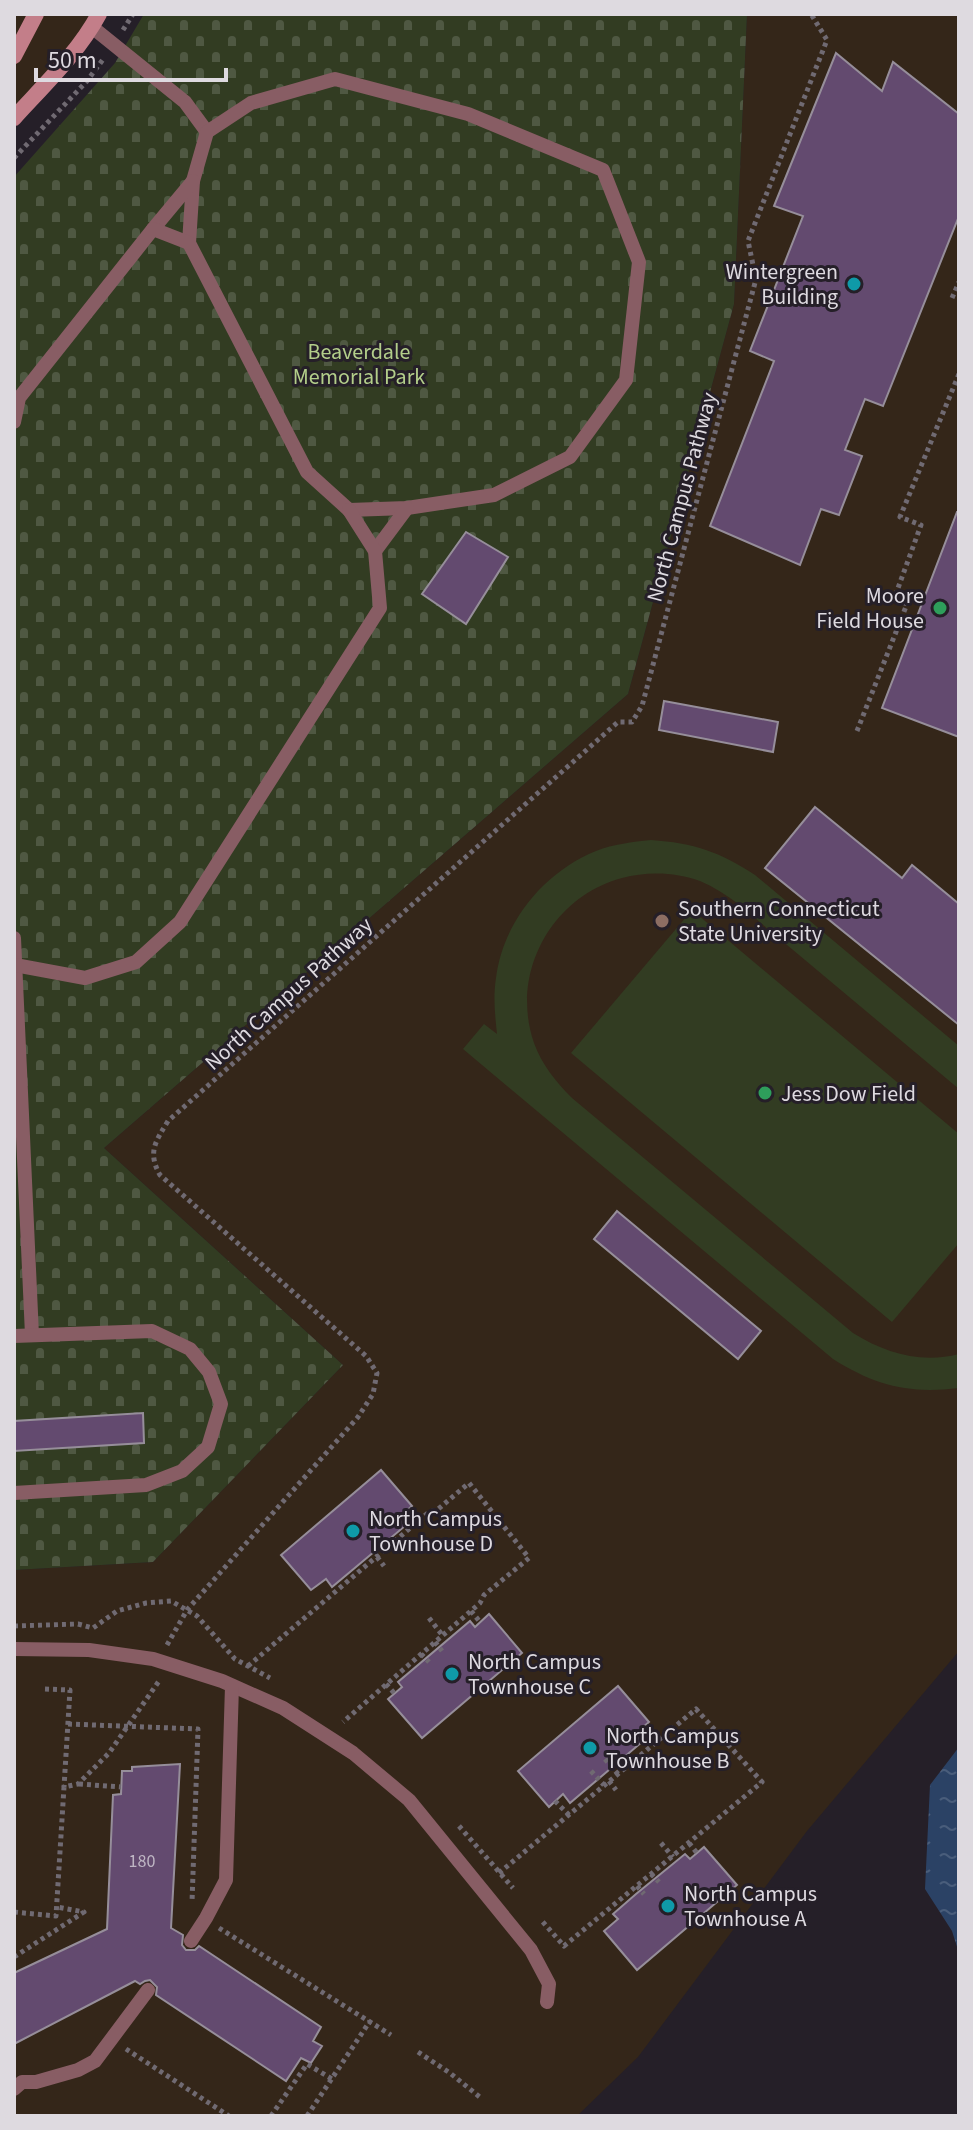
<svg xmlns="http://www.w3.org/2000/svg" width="973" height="2130" font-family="'Source Sans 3',sans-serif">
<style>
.education{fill:#342619}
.cemetery{fill:url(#cemetery-stones)}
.garden{fill:#323c22}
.water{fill:url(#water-ripples)}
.building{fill:#634a6f;stroke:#968e9a;stroke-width:2}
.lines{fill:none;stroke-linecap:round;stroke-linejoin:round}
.path{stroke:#706a72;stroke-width:5;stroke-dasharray:4 4;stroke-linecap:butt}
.lane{stroke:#885d64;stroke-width:14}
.secondary{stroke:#c37e89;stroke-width:16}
.culture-dot{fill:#0f9aa8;stroke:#251f28;stroke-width:3}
.leisure-dot{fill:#2e9e5b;stroke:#251f28;stroke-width:3}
.education-dot{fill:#8d6e63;stroke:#251f28;stroke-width:3}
.labels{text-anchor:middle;stroke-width:6;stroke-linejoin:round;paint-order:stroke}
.number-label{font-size:18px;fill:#bfb6c4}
.poi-label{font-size:22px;fill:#dedae0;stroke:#251f28;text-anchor:start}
.park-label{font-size:22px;fill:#b3ce8a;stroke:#251f28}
.street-label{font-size:22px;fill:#dedae0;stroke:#251f28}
</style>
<defs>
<pattern id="cemetery-stones" width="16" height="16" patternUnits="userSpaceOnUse" patternTransform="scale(2)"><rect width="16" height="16" fill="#323c22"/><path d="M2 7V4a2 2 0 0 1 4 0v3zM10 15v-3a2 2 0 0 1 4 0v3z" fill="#4f5842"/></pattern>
<pattern id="water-ripples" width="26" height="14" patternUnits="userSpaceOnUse" patternTransform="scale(2)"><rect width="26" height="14" fill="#2b4265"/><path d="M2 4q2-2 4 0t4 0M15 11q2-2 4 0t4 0" fill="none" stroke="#495d7b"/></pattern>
</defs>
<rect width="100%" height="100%" fill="#251f28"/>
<!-- education -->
<g class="education">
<path d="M14,14H99L14,118Z"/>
<path d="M747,14H959V1651L807,1831L638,2057L577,2116H14V1570L153,1562L343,1365L104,1148L628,694L734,304Z"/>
</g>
<!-- cemetery -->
<path class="cemetery" d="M144,14H747L734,304L628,694L104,1148L343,1365L153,1562L14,1570V177L115,63Z"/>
<!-- garden -->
<g class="garden">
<path d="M651,840C694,843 720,852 755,875L959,1046V1089L737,903C726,895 714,887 700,881C676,872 647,871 622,878C551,897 510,974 534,1043C542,1065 556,1082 572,1098L853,1333C885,1353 921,1364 959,1354V1388C909,1394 876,1386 833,1359L463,1049L484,1024L497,1034C495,1015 493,997 496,978C503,922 544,872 596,851C614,844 632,842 651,840Z"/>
<path d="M692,910L959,1134V1243L892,1322L571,1053Z"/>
</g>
<!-- water -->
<path class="water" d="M959,1747V1953L952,1931L925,1889L930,1785Z"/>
<!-- building -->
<g class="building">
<path d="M836,53L882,91L893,62L959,114V216L883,406L865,399L845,450L862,456L839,515L821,509L800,565L710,526L774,361L750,351L803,216L774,206Z"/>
<path d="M957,512H959V737L882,708Z"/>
<path d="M466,532L508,557L466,624L422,594Z"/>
<path d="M664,701L778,722L773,752L659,730Z"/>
<path d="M815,807L902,878L912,865L959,904V1025L765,868Z"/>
<path d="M617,1211L761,1331L738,1359L594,1239Z"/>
<path d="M143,1413L144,1443L14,1451V1421Z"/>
<path d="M381,1470L412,1506L398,1518L405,1526L332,1587L326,1579L311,1590L281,1555Z"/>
<path d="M489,1614L522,1653L422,1738L388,1699L402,1687L398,1682L470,1621L475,1627Z"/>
<path d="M618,1686L649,1722L635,1734L642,1742L570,1803L563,1794L549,1807L518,1771Z"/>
<path d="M180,1764L171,1928L183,1935L182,1945L186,1950H195L199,1946L321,2027L313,2041L322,2046L311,2063L301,2058L286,2081L156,1995L157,1987L150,1980L145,1981L140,1984L135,1981L14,2044V1973L107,1929L113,1795L121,1794L122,1771H132V1767Z"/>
<path d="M704,1847L737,1885L637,1970L604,1931L618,1919L613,1914L636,1894L685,1854L690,1859Z"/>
</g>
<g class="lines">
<!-- path -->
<g class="path">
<path d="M123,30L133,14"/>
<path d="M14,158L87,81L104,58"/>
<path d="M952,298L959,282"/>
<path d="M868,589L894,599L921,525L900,517L959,374"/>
<path d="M857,731L907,604L894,599"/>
<path d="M377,1557L384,1566"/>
<path d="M471,1611L480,1622"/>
<path d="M429,1618L443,1636"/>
<path d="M14,1626L78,1624L93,1628L117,1611L146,1603L171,1601L197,1616L235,1659L270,1678"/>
<path d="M435,1642L442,1651"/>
<path d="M167,1645L187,1610L358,1417L373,1394L377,1373L366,1356L160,1175C147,1152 156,1141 168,1121L618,722H632L642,706L756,279L748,241L827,40L811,14"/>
<path d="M421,1654L429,1662"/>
<path d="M248,1666L429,1512L437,1510L469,1483L529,1558L484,1595L480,1603L343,1722"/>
<path d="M386,1684L395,1694"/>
<path d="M45,1689L70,1690L64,1787"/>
<path d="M68,1724L198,1729L192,1902"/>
<path d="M640,1729L654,1744"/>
<path d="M605,1759L618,1774"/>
<path d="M591,1771L604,1785"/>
<path d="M609,1781L616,1790"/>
<path d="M79,1784L121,1787"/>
<path d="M555,1801L569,1815"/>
<path d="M459,1826L513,1888"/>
<path d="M661,1843L673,1857"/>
<path d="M689,1843L697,1853"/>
<path d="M499,1873L696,1709L762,1782L564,1946L542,1921"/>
<path d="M651,1874L659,1882"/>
<path d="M637,1886L644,1894"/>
<path d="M14,1912L56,1916L64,1787L78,1784L109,1753L159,1681"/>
<path d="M219,1928L391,2035"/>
<path d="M14,1957L84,1912L57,1907"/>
<path d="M126,2049L229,2116"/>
<path d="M418,2052L450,2073L481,2098"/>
<path d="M271,2116L307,2064L332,2079"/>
<path d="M307,2116L370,2021"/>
</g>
<!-- lane -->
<g class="lane">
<path d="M92,27L185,102L207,132"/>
<path d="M335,79L468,114L603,170L639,262L626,380L570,457L494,495L407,508L349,510L307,472L189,243L193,181L207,132L251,103Z"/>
<path d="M153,229L193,181"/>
<path d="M14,422L19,398L153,229L189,243"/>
<path d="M375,551L407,508"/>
<path d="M14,938L32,1335"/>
<path d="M15,965L85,978L136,962L180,922L380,608L375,551L349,510"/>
<path d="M14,1336L152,1331L190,1349L209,1372L221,1404L208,1447L182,1471L146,1485L14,1493"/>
<path d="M14,1649L89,1650L153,1659L222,1681L283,1708L353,1753L409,1800L531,1950L549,1984L547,2002"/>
<path d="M191,1941L206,1918L226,1880L232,1686"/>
<path d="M14,2089L22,2082H36L78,2070L95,2061L148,1990"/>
</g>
<!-- secondary -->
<g class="secondary">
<path d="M14,56L36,14"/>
<path d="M14,118C44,85 78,53 99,14"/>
</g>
</g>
<!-- markers -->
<g class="culture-dot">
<circle cx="854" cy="284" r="8"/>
<circle cx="353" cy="1531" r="8"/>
<circle cx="452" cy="1674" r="8"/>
<circle cx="590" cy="1748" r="8"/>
<circle cx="668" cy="1906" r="8"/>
</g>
<g class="leisure-dot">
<circle cx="940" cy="608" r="8"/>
<circle cx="765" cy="1093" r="8"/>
</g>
<circle class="education-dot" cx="662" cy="921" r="8"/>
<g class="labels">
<!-- number labels -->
<g class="number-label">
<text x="142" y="1867">180</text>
</g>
<!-- poi labels -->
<g class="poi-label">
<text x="838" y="279" text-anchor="end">Wintergreen<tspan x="838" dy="25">Building</tspan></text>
<text x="924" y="603" text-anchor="end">Moore<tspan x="924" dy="25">Field House</tspan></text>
<text x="678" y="916">Southern Connecticut<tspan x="678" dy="25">State University</tspan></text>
<text x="781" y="1101">Jess Dow Field</text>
<text x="369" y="1526">North Campus<tspan x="369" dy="25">Townhouse D</tspan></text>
<text x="468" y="1669">North Campus<tspan x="468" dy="25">Townhouse C</tspan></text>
<text x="606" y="1743">North Campus<tspan x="606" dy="25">Townhouse B</tspan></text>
<text x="684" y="1901">North Campus<tspan x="684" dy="25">Townhouse A</tspan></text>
</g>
<!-- park labels -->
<g class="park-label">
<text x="359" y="359">Beaverdale<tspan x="359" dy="25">Memorial Park</tspan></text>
</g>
<!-- street labels -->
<g class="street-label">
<text transform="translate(681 497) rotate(-75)" y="8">North Campus Pathway</text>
<text transform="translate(288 993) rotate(-42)" y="8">North Campus Pathway</text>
</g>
</g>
<!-- border -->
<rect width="973" height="2130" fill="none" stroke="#dedae0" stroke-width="32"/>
<!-- scale -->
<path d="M36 68v12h190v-12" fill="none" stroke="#dedae0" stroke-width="4"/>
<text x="48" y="68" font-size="24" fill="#dedae0" stroke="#251f28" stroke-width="6" paint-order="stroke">50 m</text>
</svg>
